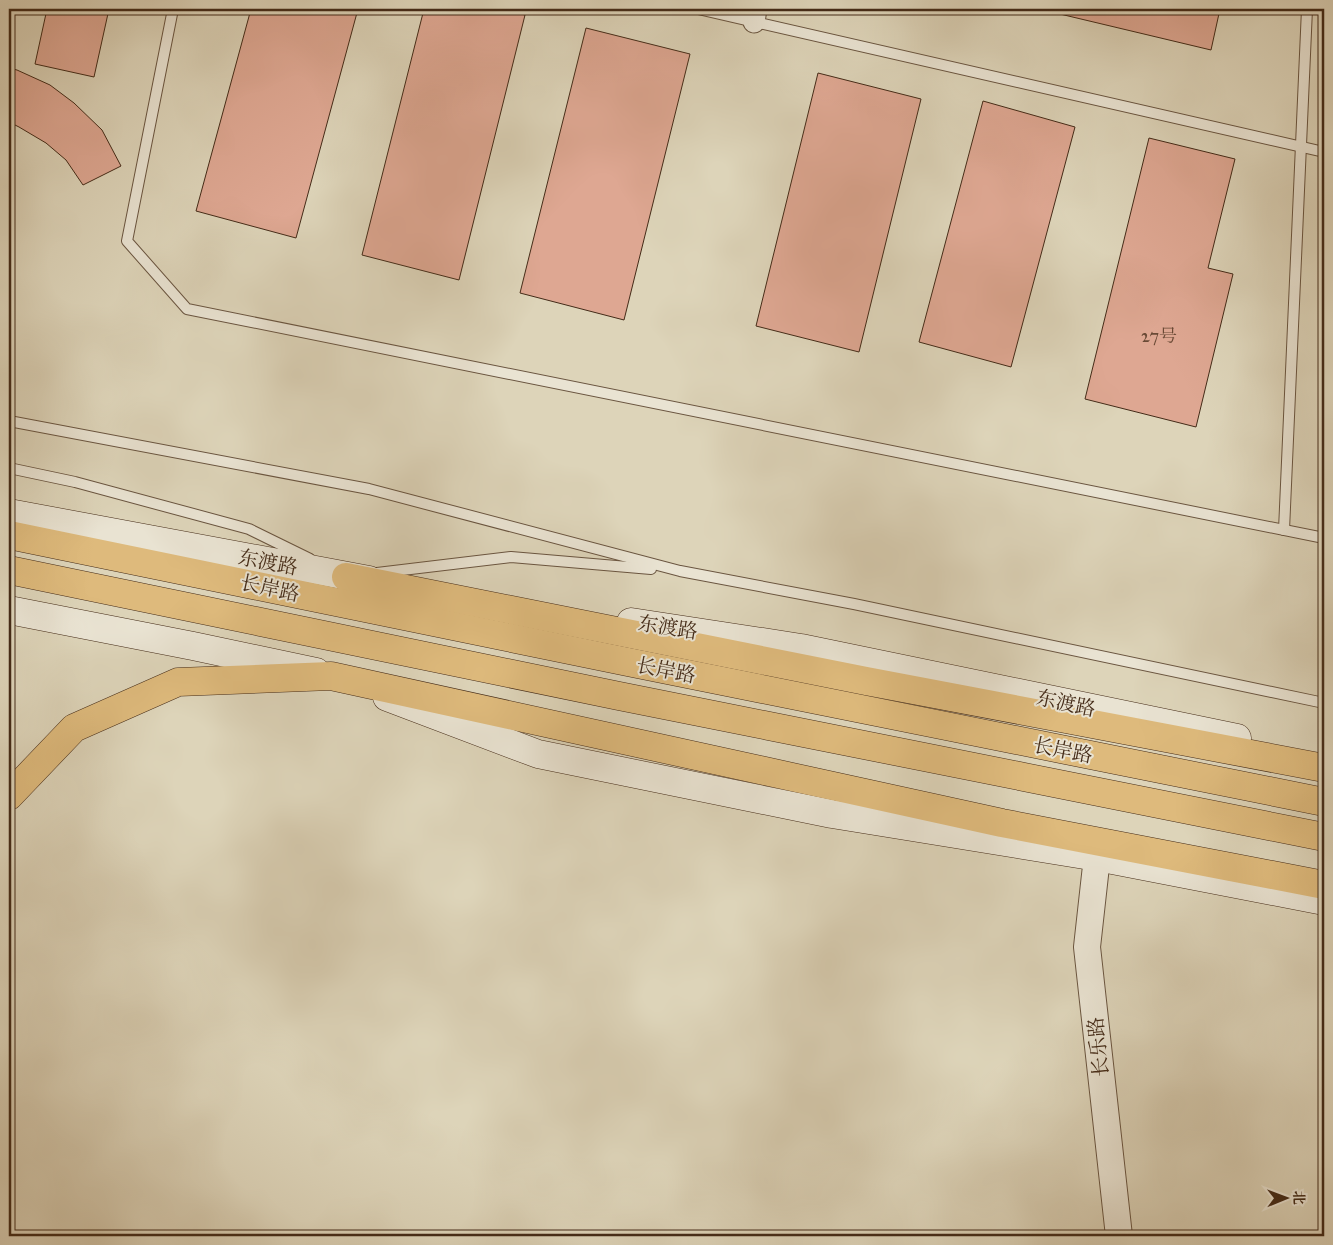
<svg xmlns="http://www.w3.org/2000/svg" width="1333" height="1245" font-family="'IM FELL Great Primer','Noto Serif SC',serif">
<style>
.building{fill:#dea792;stroke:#442b18}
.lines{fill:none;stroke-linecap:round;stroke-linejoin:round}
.service-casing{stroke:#6a5540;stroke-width:12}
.minor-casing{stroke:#6a5540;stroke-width:23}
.tertiary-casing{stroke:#6a5540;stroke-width:28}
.secondary-casing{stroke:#442b18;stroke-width:29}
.primary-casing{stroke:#442b18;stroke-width:29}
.trunk-casing{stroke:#442b18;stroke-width:29}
.service{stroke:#e9e3d2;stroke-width:10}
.minor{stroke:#e9e3d2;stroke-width:21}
.tertiary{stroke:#e9e3d2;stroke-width:26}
.secondary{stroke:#e9e3d2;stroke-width:28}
.primary{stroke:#deba7c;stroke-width:28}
.trunk{stroke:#deba7c;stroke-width:28}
.labels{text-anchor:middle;stroke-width:4;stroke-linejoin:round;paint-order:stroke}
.number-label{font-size:18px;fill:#6a4a36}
.street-label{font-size:20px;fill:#442b18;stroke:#e9e3d2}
</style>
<rect width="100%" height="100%" fill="#ddd4b9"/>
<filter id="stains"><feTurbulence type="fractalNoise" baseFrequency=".004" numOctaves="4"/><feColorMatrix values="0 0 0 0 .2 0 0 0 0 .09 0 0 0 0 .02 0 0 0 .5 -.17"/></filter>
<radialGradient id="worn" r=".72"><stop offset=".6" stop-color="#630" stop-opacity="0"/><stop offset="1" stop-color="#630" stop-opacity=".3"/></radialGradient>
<!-- building -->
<g class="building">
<path d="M47,9H109L94,77L35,64Z"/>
<path d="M251,9H358L296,238L196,211Z"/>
<path d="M424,9H502L525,15L459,280L362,255Z"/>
<path d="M1039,9H1220L1211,50Z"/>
<path d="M586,28L690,54L624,320L520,293Z"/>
<path d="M9,68L17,70L50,85L74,103L102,130L121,166L83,185L66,160L46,143L19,127L9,122Z"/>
<path d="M818,73L921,99L859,352L756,326Z"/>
<path d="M983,101L1075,127L1011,367L919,342Z"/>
<path d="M1149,138L1235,159L1208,268L1233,274L1196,427L1085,399Z"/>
</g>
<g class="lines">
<defs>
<g id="service">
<path d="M173,9L127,241L187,309L1324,538"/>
<path d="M698,9L1324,152"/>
<path d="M9,421L369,489L680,571L854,604L1324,703"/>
<path d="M9,468L75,482L249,529L310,559"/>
<path d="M1284,530L1307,9"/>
<path d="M377,573L511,557L651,569"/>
</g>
<path id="minor" d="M754,22L756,9"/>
<path id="tertiary" d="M1097,857L1087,947L1119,1236"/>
<g id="secondary">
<path d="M9,513L369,580"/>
<path d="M9,610L193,646L316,672"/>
<path d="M631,622L801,648L1237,738"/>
<path d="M387,697L538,754L832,814L1097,857L1324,901"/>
</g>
<g id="primary">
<path d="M346,577L866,681L1324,768"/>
<path d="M9,796L74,728L178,682L331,676L1002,823L1324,885"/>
</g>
<g id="trunk">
<path d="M9,535L628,662L1324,802"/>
<path d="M9,570L619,696L1324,837"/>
</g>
</defs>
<!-- service casing -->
<use href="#service" class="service-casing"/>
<!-- minor casing -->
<use href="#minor" class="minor-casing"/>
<!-- tertiary casing -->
<use href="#tertiary" class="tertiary-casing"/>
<!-- secondary casing -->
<use href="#secondary" class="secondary-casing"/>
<!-- primary casing -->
<use href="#primary" class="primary-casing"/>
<!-- trunk casing -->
<use href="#trunk" class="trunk-casing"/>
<!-- service -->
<use href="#service" class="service"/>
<!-- minor -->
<use href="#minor" class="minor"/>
<!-- tertiary -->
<use href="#tertiary" class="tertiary"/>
<!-- secondary -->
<use href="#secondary" class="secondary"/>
<!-- primary -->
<use href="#primary" class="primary"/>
<!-- trunk -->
<use href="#trunk" class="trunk"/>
</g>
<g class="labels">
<!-- number labels -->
<g class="number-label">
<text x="1159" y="342">27号</text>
</g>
<!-- street labels -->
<g class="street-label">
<text transform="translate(268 562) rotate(11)" y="7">东渡路</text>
<text transform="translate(270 588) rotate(12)" y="7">长岸路</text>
<text transform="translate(668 627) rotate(9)" y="7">东渡路</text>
<text transform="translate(666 670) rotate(11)" y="7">长岸路</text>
<text transform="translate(1066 703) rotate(12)" y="7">东渡路</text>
<text transform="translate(1063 750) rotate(11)" y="7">长岸路</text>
<text transform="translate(1098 1047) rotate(-96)" y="7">长乐路</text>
</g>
</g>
<!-- margin -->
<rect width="1333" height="1245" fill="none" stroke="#ddd4b9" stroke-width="30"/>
<rect x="10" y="10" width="1313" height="1225" fill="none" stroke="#442b18" stroke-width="2.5"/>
<rect x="15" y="15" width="1303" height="1215" fill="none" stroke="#442b18"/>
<!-- north arrow -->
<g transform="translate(1286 1198) rotate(89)" stroke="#e9e3d2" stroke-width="4" paint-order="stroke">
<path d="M0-4L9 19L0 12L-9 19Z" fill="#442b18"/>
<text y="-8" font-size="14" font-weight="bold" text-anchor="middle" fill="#442b18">北</text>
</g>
<rect width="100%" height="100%" filter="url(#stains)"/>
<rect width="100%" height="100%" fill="url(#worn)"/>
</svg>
